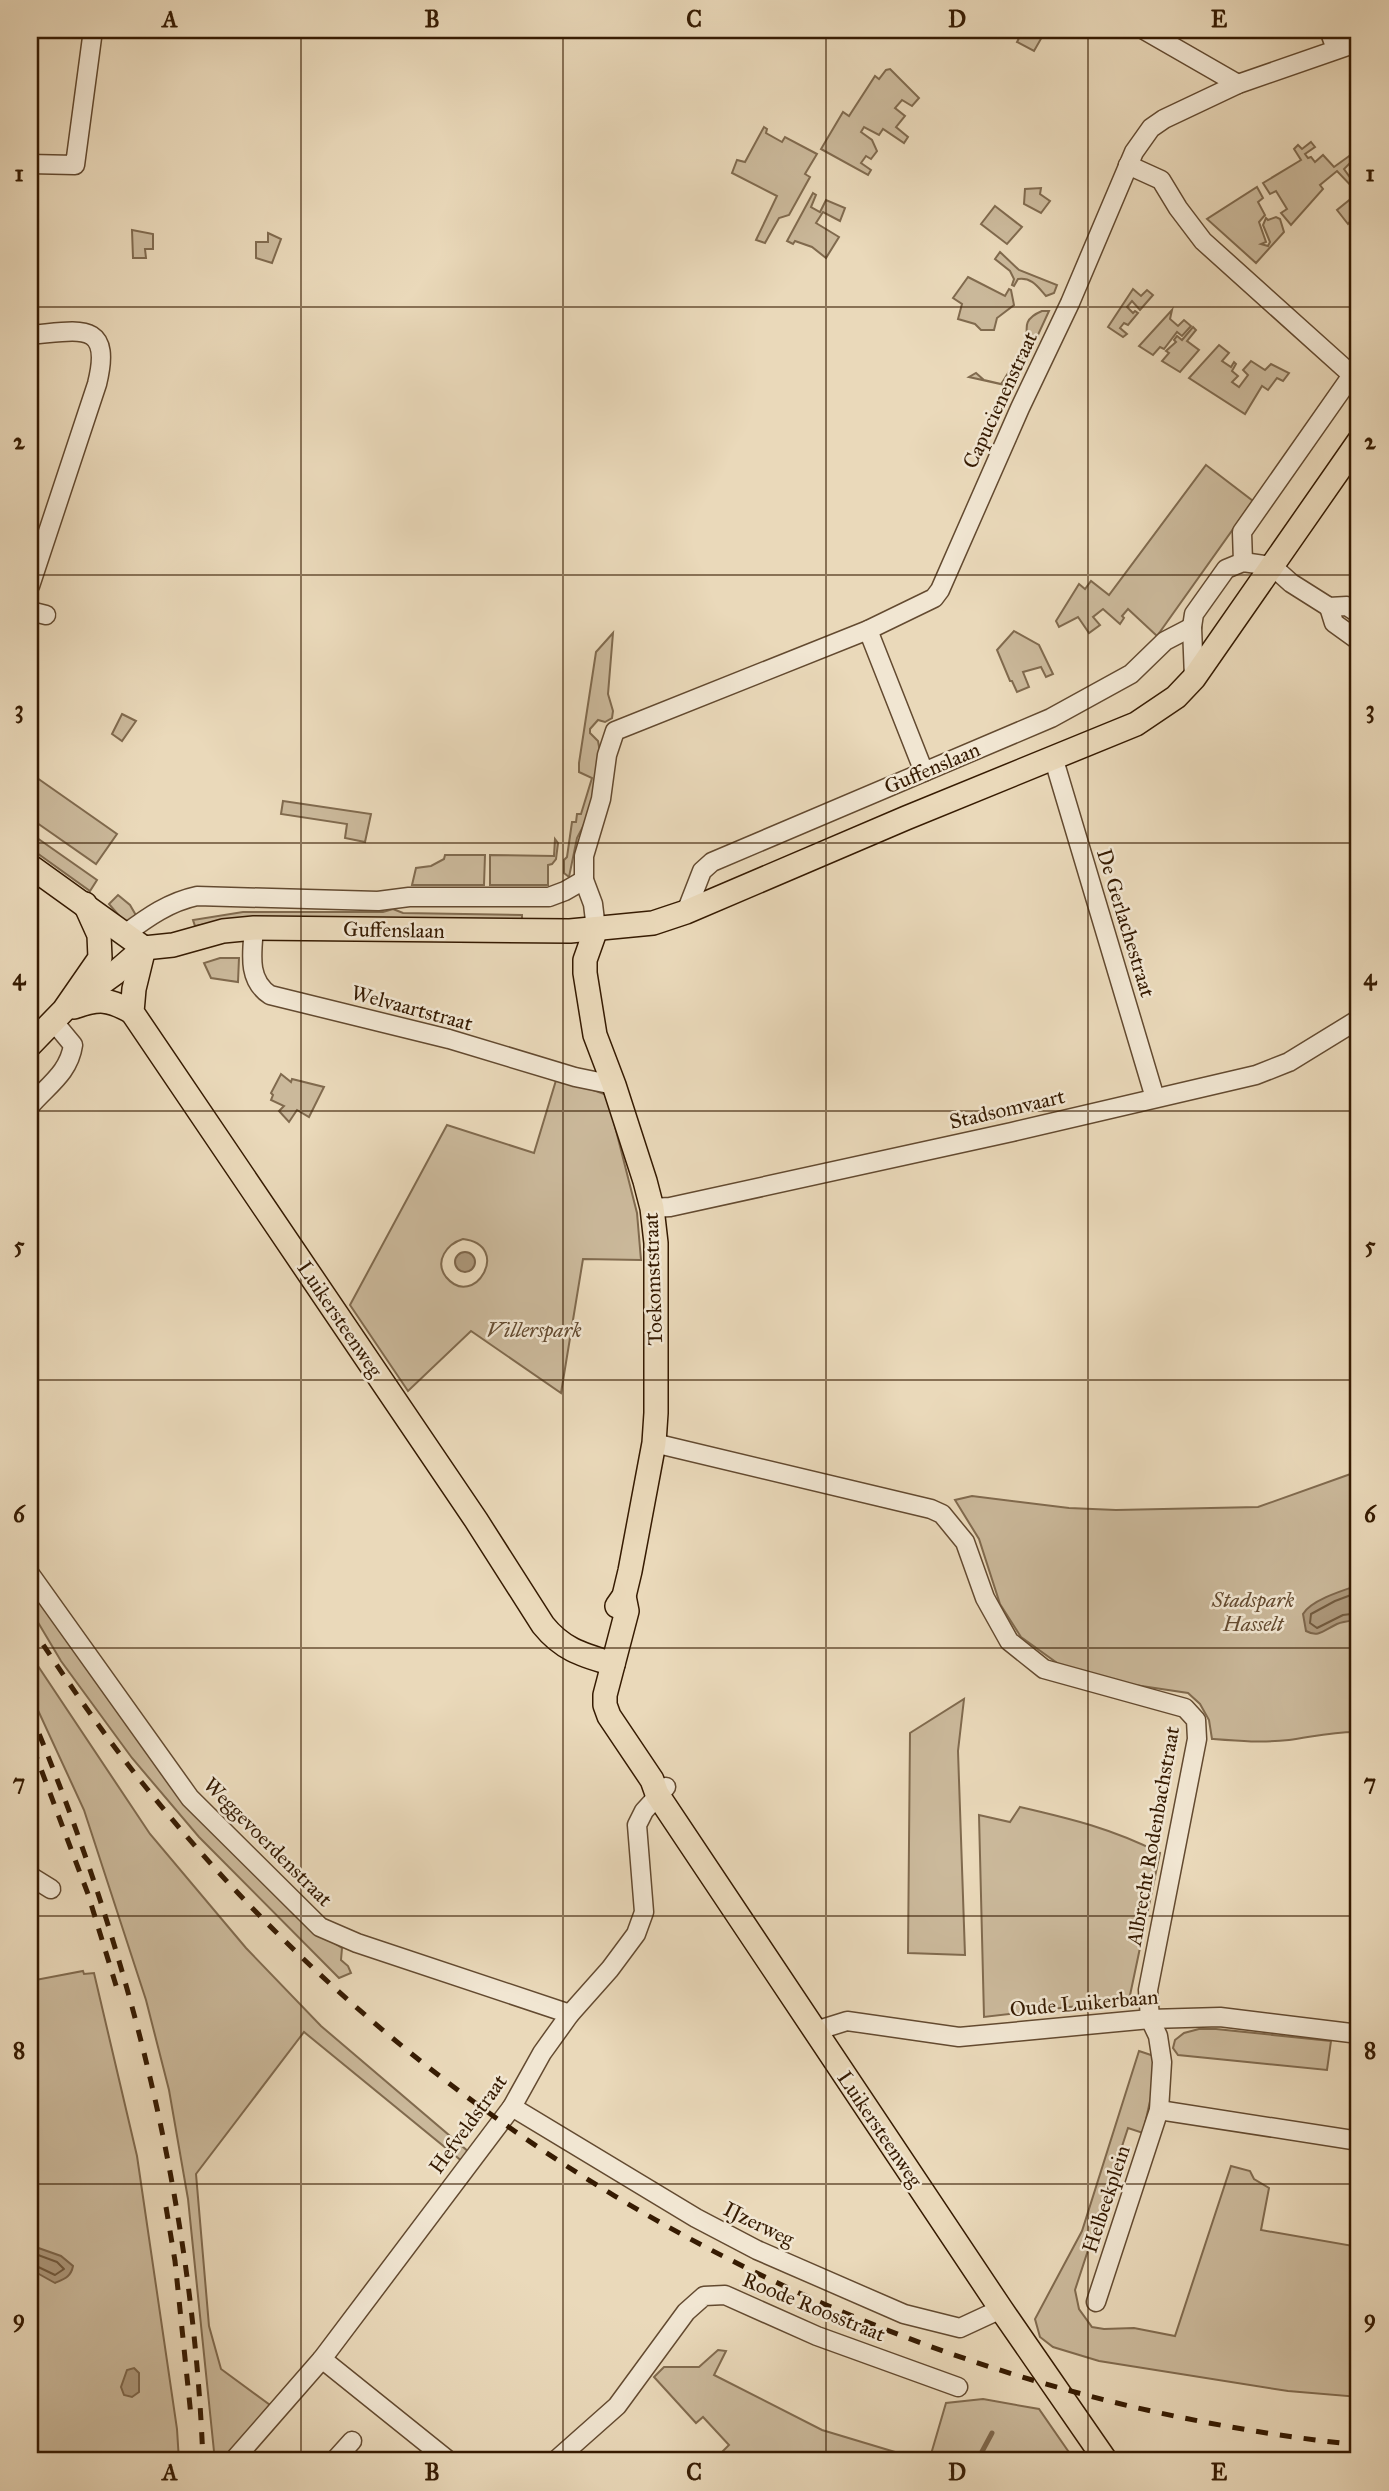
<svg xmlns="http://www.w3.org/2000/svg" width="1389" height="2491" font-family="'IM FELL Great Primer',serif">
<style>
.green{fill:#cbb99b;stroke:#806a4e;stroke-width:2;fill-rule:evenodd}
.water{fill:#ad987b;stroke:#7d664b;stroke-width:2}
.lines{fill:none;stroke-linecap:round;stroke-linejoin:round}
.shore{stroke:#725a3e;stroke-width:2}
.stream{stroke:#7d664b;stroke-width:5}
.minor-casing{stroke:#634a30;stroke-width:21}
.major-casing{stroke:#361b02;stroke-width:26}
.minor{stroke:#f1e6d2;stroke-width:18}
.major{stroke:#ead9ba;stroke-width:23}
.rail{stroke:#361b02;stroke-width:5;stroke-dasharray:12 12;stroke-linecap:butt}
.grid{fill:none;stroke:#361b02;stroke-width:2;stroke-opacity:0.55}
.labels{text-anchor:middle;stroke-width:5;stroke-linejoin:round;paint-order:stroke}
.street-label{font-size:21px;fill:#361b02;stroke:#f1e6d2}
.park-label{font-size:21px;font-style:italic;fill:#634a30;stroke:#f1e6d2}
.neatline{fill:none;stroke:#361b02;stroke-width:2.5}
.grid-label{font-size:23px;text-anchor:middle;font-weight:bold;fill:#361b02}
</style>
<rect width="100%" height="100%" fill="#ead9ba"/>
<filter id="stains"><feTurbulence type="fractalNoise" baseFrequency=".00286" numOctaves="4"/><feColorMatrix values="0 0 0 0 .2 0 0 0 0 .09 0 0 0 0 .02 0 0 0 .5 -.17"/></filter>
<radialGradient id="worn" r=".72"><stop offset=".6" stop-color="#630" stop-opacity="0"/><stop offset="1" stop-color="#630" stop-opacity=".3"/></radialGradient>
<!-- green -->
<g class="green">
<path d="M1023,30H1029L1042,37L1034,51L1017,42Z"/>
<path d="M890,69L919,98L912,106L902,100L895,108L905,116L896,127L908,137L904,143L883,129L879,135L864,127L861,132L872,140L877,151L871,159L866,156L861,163L871,170L868,175L821,149L843,112L849,116L875,76L879,79L886,70Z"/>
<path d="M764,127L767,129L766,133L782,142L785,137L817,154L805,174L810,177L789,215L779,218L765,243L756,240L777,196L732,173L737,160L745,162Z"/>
<path d="M1311,142L1315,147L1305,154L1308,158L1311,157L1315,162L1323,155L1334,167L1359,149V154L1344,169L1359,190V211L1348,224L1337,210L1358,193L1337,171L1320,185L1323,189L1291,225L1281,213L1287,209L1276,191L1270,194L1263,183L1301,160L1294,149L1298,145L1302,149Z"/>
<path d="M1257,187L1263,198L1258,202L1265,215L1259,222L1266,242L1261,244L1268,246L1270,242L1263,225L1266,218L1268,220L1276,217L1280,219L1284,232L1256,263L1207,219Z"/>
<path d="M1041,188L1040,194L1050,201L1041,213L1024,204L1025,189Z"/>
<path d="M813,193L816,195L811,207L820,212L826,200L845,208L840,221L823,212L816,223L839,237L826,258L812,247L795,241L793,244L787,241Z"/>
<path d="M995,206L1022,227L1007,244L981,224Z"/>
<path d="M132,230L153,234V249H145L146,258H133Z"/>
<path d="M268,233L281,239L272,263L256,258V242H268Z"/>
<path d="M1000,252L1019,270L1057,285L1054,293L1046,296C1038,287 1032,277 1018,279L1014,286L1012,285L1014,279L1010,271L995,259Z"/>
<path d="M968,277L1005,296L1009,289L1011,290L1014,305L997,318L994,330H981L975,324L958,319L962,304L953,298Z"/>
<path d="M1133,289L1141,296L1147,290L1153,295L1140,310L1132,301L1127,307L1133,313L1135,311L1138,313L1128,325L1124,323L1120,328L1127,334L1123,337L1108,327Z"/>
<path d="M1172,310L1170,319L1178,326L1184,320L1191,326L1182,336L1177,332L1164,349L1160,347L1153,355L1139,346Z"/>
<path d="M1042,311H1049L1014,387L969,377L976,373L984,380L1001,384C1005,379 1007,374 1010,370C1015,363 1022,361 1026,354C1033,336 1015,322 1042,311Z"/>
<path d="M1193,327L1196,330L1187,341L1199,350L1180,372L1162,361L1169,353L1166,351L1176,342L1174,340L1177,336L1182,340Z"/>
<path d="M1219,345L1229,353L1222,361L1231,367L1234,362L1236,364L1232,371L1238,376L1232,382L1239,387L1248,375L1243,370L1251,361L1265,370L1271,364L1289,373L1283,381L1277,378L1268,390L1262,386L1245,414L1189,378Z"/>
<path d="M1206,465L1253,501L1157,636L1128,609L1122,616L1124,618L1120,624L1103,609L1093,617L1100,625L1089,633L1078,617L1059,627L1056,621L1079,584L1085,589L1091,581L1109,595Z"/>
<path d="M1014,631L1039,645L1053,674L1046,677L1041,667L1023,672L1029,687L1017,692L1012,681H1010L997,650Z"/>
<path d="M613,633L608,694L613,711L612,718L605,722L598,720L590,729V733L598,741L601,757L594,805L577,838L569,877L564,873V860L567,857L572,822H576L577,814H581L592,778L579,772V763L596,652Z"/>
<path d="M122,714L136,721L122,741L112,734Z"/>
<path d="M30,773L117,834L96,864L30,818Z"/>
<path d="M283,801L371,814L365,842L345,838L347,824L281,814Z"/>
<path d="M30,833L97,880L90,891L30,848Z"/>
<path d="M555,839L558,843L556,859L552,864L548,865V885H490V855L554,856Z"/>
<path d="M445,855H485L484,885H412L416,868L431,866L444,859Z"/>
<path d="M118,895L130,905L137,917L127,925L109,904Z"/>
<path d="M393,909L403,913L522,915V920L225,921L195,926L193,920L243,912H383Z"/>
<path d="M220,958H239L238,982L211,978L204,963Z"/>
<path d="M281,1074L291,1082L292,1079L324,1087L309,1117L297,1110L289,1122L279,1111L284,1106L271,1100L273,1095L271,1093Z"/>
<path d="M557,1077L607,1095L637,1213L641,1260L583,1259L561,1393L471,1331L408,1391L350,1305L447,1125L534,1153ZM463,1239C513,1245 474,1311 446,1277C434,1261 447,1244 463,1239Z"/>
<path d="M1359,1471V1732C1335,1731 1312,1737 1289,1740C1263,1743 1238,1741 1212,1739L1209,1720L1200,1704L1188,1693L1108,1681L1060,1665L1021,1637L1000,1604L979,1539L955,1500L972,1496L1069,1508L1116,1510L1258,1507Z"/>
<path d="M30,1585L107,1696L315,1931L342,1948L341,1960L348,1966L351,1973L339,1978L199,1837L132,1758L61,1661L30,1609Z"/>
<path d="M30,1654L150,1834L246,1948L321,2026L470,2153L463,2162L304,2032L196,2174L209,2326L221,2369L270,2405L226,2461H215L188,2199L169,2090L146,2000L84,1810L30,1693Z"/>
<path d="M964,1699L958,1751L965,1955L908,1953L910,1733Z"/>
<path d="M1020,1807C1072,1819 1113,1829 1160,1853L1129,2000L984,2017L979,1815L1010,1822Z"/>
<path d="M83,1971L84,1974L94,1973L137,2156L177,2429L179,2461H30V1981Z"/>
<path d="M1199,2029H1216L1331,2041L1327,2070L1178,2055L1173,2048L1175,2040L1184,2033Z"/>
<path d="M1139,2051L1154,2056L1152,2092L1143,2133L1128,2128L1075,2290L1079,2309L1092,2327L1104,2329L1134,2328L1175,2336L1231,2166L1250,2171L1254,2179L1269,2188L1261,2230L1359,2247V2397L1288,2391L1099,2361L1053,2347L1040,2337L1035,2319L1082,2231Z"/>
<path d="M718,2350L726,2351L714,2375L822,2430L925,2461H713L729,2445L703,2417L696,2423L654,2377L664,2367H699Z"/>
<path d="M983,2399L1039,2409L1075,2461H929L946,2403Z"/>
</g>
<!-- water -->
<g class="water">
<circle cx="465" cy="1262" r="10"/>
<path d="M1359,1585V1620C1351,1621 1344,1621 1337,1624C1324,1630 1319,1638 1306,1631L1303,1614C1311,1600 1344,1590 1359,1585Z"/>
<path d="M30,2245L61,2256L73,2266C71,2277 64,2279 55,2283L30,2269Z"/>
<path d="M134,2368L139,2373V2392L132,2397L124,2395L121,2387L127,2370Z"/>
</g>
<g class="lines">
<!-- shore -->
<g class="shore">
<path d="M1359,1592L1335,1601L1311,1614L1310,1623L1317,1628L1343,1615L1359,1613"/>
<path d="M30,2252L57,2262L64,2269L55,2275L30,2263"/>
</g>
<!-- stream -->
<path class="stream" d="M977,2461L992,2433"/>
<defs>
<g id="minor">
<path d="M1144,30L1238,84"/>
<path d="M1329,30L1336,49"/>
<path d="M30,164L75,165L93,30"/>
<path d="M1128,165L1161,180L1178,208L1203,241L1352,375"/>
<path d="M30,335C78,331 113,319 97,384L30,586"/>
<path d="M1243,562L1242,532L1357,368"/>
<path d="M1329,607L1334,623L1359,641"/>
<path d="M30,611L46,615"/>
<path d="M868,630L924,772"/>
<path d="M1194,678L1192,627L1194,614L1226,569L1243,562L1272,566L1291,583L1329,607L1347,606L1359,614"/>
<path d="M1054,760L1155,1098"/>
<path d="M686,912L702,871L712,862L1051,718L1131,674L1165,641L1192,627"/>
<path d="M254,928C252,953 247,980 270,995L449,1039L575,1077L614,1085"/>
<path d="M596,929L593,904L584,880V856L601,799L607,755L615,731L868,630L934,598L940,590L1020,408L1070,303L1134,152L1151,128L1164,119L1238,84L1359,42"/>
<path d="M125,934C148,917 169,902 197,896L378,901L409,897H549L565,891L584,880"/>
<path d="M30,1106C47,1086 69,1073 73,1045L54,1022"/>
<path d="M652,1208L670,1207L1012,1132L1256,1075L1289,1062L1359,1019"/>
<path d="M654,1443L931,1509L942,1514L965,1542L985,1598L1009,1641L1044,1669L1185,1708L1196,1720L1197,1739L1148,1990L1150,2019L1158,2036L1162,2062L1159,2110L1096,2302"/>
<path d="M30,1574L190,1798L320,1927L357,1943L570,2014"/>
<path d="M30,1876L51,1889"/>
<path d="M815,2031L847,2021L959,2037L1150,2019L1220,2017L1359,2034"/>
<path d="M512,2107L696,2218L757,2250L904,2314L960,2328L1001,2309"/>
<path d="M1159,2110L1359,2141"/>
<path d="M322,2359L449,2461"/>
<path d="M233,2461L322,2359L512,2107L542,2053L570,2014L610,1969L636,1934L644,1912L637,1825L644,1811L666,1787"/>
<path d="M334,2461L352,2441"/>
<path d="M555,2461L617,2406L686,2312L704,2296L725,2295L817,2336L958,2387"/>
</g>
<g id="major">
<path d="M30,866L144,948"/>
<path d="M596,929L585,960V973L595,1035L614,1085L645,1181L652,1208L656,1243V1413L654,1443L630,1571L624,1596L617,1606"/>
<path d="M144,948L173,945L223,931L254,928L570,931L653,923L686,912L906,818L1136,724L1176,697L1194,678L1359,441"/>
<path d="M144,948L134,989L132,1012L476,1520L543,1625C563,1650 583,1655 613,1664"/>
<path d="M78,1000L114,974L144,948"/>
<path d="M74,1007C99,998 109,999 132,1012"/>
<path d="M30,1045L64,1010L100,958L99,935L85,904"/>
<path d="M624,1596L627,1611L605,1695V1705L609,1716L652,1780L657,1794L1001,2309L1106,2461"/>
</g>
</defs>
<!-- minor casing -->
<use href="#minor" class="minor-casing"/>
<!-- major casing -->
<use href="#major" class="major-casing"/>
<!-- minor -->
<use href="#minor" class="minor"/>
<!-- major -->
<use href="#major" class="major"/>
<!-- rail -->
<g class="rail">
<path d="M30,1625C67,1681 105,1737 148,1790C446,2160 887,2396 1359,2445"/>
<path d="M30,1712C130,1950 193,2202 203,2461"/>
<path d="M33,1748L88,1894L118,1992"/>
<path d="M166,2207L175,2261L191,2416"/>
</g>
</g>
<!-- grid -->
<path class="grid" d="M301,30V2461M563,30V2461M826,30V2461M1088,30V2461M30,307H1359M30,575H1359M30,843H1359M30,1111H1359M30,1380H1359M30,1648H1359M30,1916H1359M30,2184H1359"/>
<g class="labels">
<!-- street labels -->
<g class="street-label">
<text transform="translate(1000 400) rotate(-65)" y="7">Capucienenstraat</text>
<text transform="translate(932 768) rotate(-23)" y="7">Guffenslaan</text>
<text transform="translate(1126 923) rotate(73)" y="7">De Gerlachestraat</text>
<text transform="translate(394 930) rotate(1)" y="7">Guffenslaan</text>
<text transform="translate(412 1008) rotate(15)" y="7">Welvaartstraat</text>
<text transform="translate(1007 1109) rotate(-13)" y="7">Stadsomvaart</text>
<text transform="translate(653 1279) rotate(-92)" y="7">Toekomststraat</text>
<text transform="translate(340 1319) rotate(56)" y="7">Luikersteenweg</text>
<text transform="translate(1153 1836) rotate(-80)" y="7">Albrecht Rodenbachstraat</text>
<text transform="translate(268 1842) rotate(45)" y="7">Weggevoerdenstraat</text>
<text transform="translate(1084 2003) rotate(-5)" y="7">Oude Luikerbaan</text>
<text transform="translate(468 2124) rotate(-54)" y="7">Hefveldstraat</text>
<text transform="translate(880 2129) rotate(56)" y="7">Luikersteenweg</text>
<text transform="translate(1106 2199) rotate(-72)" y="7">Helbeekplein</text>
<text transform="translate(759 2224) rotate(26)" y="7">IJzerweg</text>
<text transform="translate(814 2307) rotate(22)" y="7">Roode Roosstraat</text>
</g>
<!-- park labels -->
<g class="park-label">
<text x="534" y="1337">Villerspark</text>
<text x="1253" y="1607">Stadspark<tspan x="1253" dy="24">Hasselt</tspan></text>
</g>
</g>
<!-- margin -->
<rect width="1389" height="2491" fill="none" stroke="#ead9ba" stroke-width="77"/>
<rect x="38" y="38" width="1312" height="2414" class="neatline"/>
<g class="grid-label">
<text x="170" y="27">A</text>
<text x="432" y="27">B</text>
<text x="694" y="27">C</text>
<text x="957" y="27">D</text>
<text x="1219" y="27">E</text>
<text x="19" y="181">1</text>
<text x="1370" y="181">1</text>
<text x="19" y="449">2</text>
<text x="1370" y="449">2</text>
<text x="19" y="717">3</text>
<text x="1370" y="717">3</text>
<text x="19" y="985">4</text>
<text x="1370" y="985">4</text>
<text x="19" y="1253">5</text>
<text x="1370" y="1253">5</text>
<text x="19" y="1522">6</text>
<text x="1370" y="1522">6</text>
<text x="19" y="1790">7</text>
<text x="1370" y="1790">7</text>
<text x="19" y="2058">8</text>
<text x="1370" y="2058">8</text>
<text x="19" y="2326">9</text>
<text x="1370" y="2326">9</text>
<text x="170" y="2480">A</text>
<text x="432" y="2480">B</text>
<text x="694" y="2480">C</text>
<text x="957" y="2480">D</text>
<text x="1219" y="2480">E</text>
</g>
<rect width="100%" height="100%" filter="url(#stains)"/>
<rect width="100%" height="100%" fill="url(#worn)"/>
</svg>
